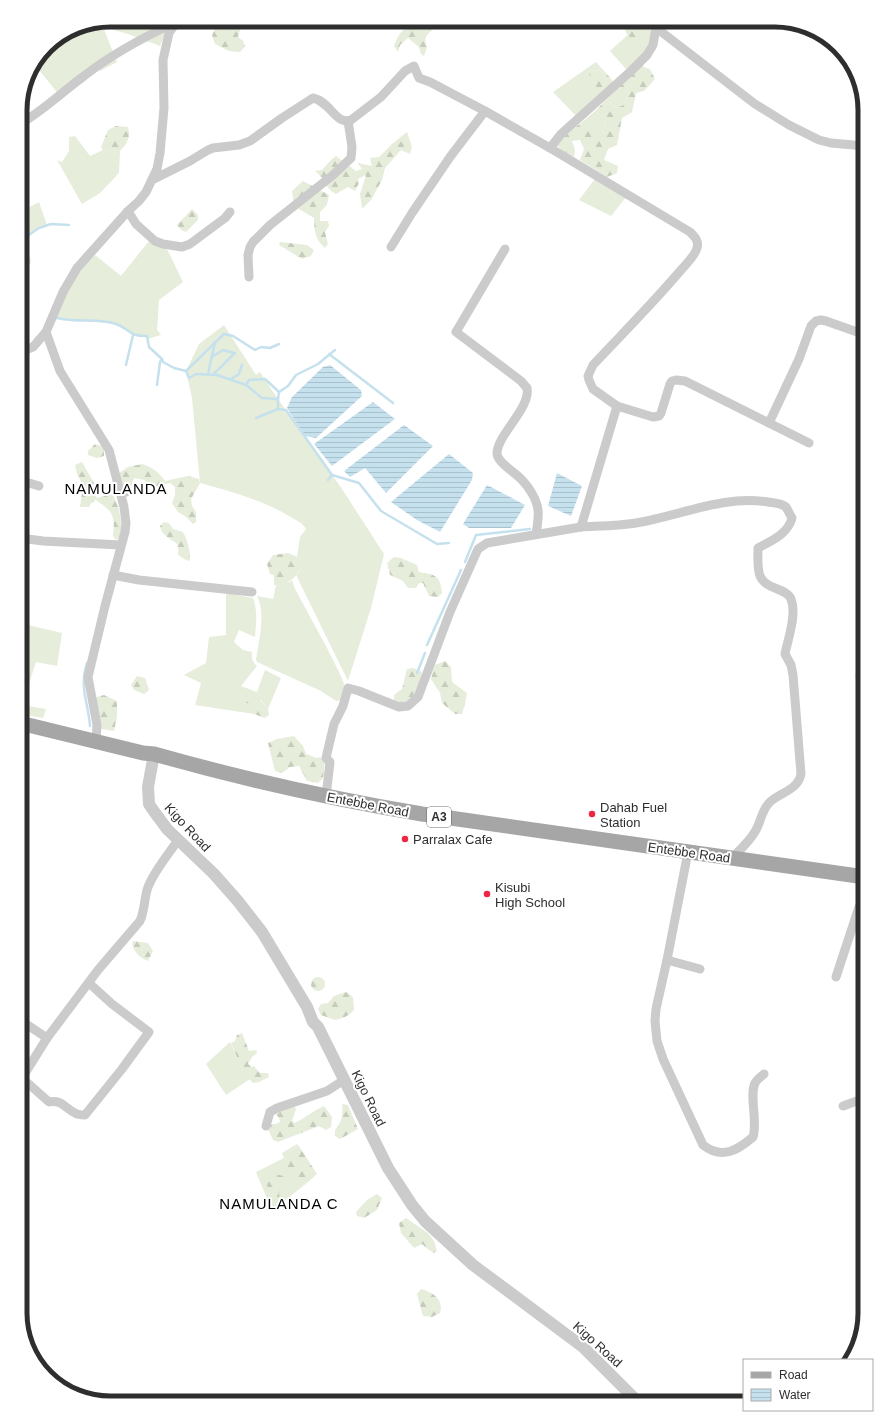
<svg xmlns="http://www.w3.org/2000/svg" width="885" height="1423" font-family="Arial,sans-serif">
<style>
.grass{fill:#e6eddb}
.forest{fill:url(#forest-firs)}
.wetland{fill:url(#wetland-marsh)}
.water{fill:url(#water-rules)}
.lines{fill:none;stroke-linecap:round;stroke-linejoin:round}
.stream{stroke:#c6e1ee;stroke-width:2.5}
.minor{stroke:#cbcbcb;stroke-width:9}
.tertiary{stroke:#cbcbcb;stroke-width:12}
.primary{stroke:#a6a6a6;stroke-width:15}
.poi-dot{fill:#ef2643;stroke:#fff;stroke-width:1.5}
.labels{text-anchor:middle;stroke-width:4;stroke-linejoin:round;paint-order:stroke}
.shield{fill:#fff;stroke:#6d6d6d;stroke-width:1}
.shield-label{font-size:12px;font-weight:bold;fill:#2e2e2e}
.street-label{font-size:13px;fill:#2e2e2e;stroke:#fff}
.poi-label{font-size:13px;fill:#2e2e2e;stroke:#fff;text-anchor:start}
.quarter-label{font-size:15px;letter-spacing:1px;fill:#000;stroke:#fff}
.rim{fill:none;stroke:#2e2e2e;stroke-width:5}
</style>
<defs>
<pattern id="forest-firs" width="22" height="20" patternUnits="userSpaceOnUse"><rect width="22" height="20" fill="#e6eddb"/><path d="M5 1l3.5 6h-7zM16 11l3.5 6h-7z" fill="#c6ccbc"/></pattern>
<pattern id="wetland-marsh" width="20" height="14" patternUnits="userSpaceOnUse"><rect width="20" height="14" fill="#e6eddb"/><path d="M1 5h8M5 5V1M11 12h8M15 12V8" fill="none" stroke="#c6ccbc"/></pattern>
<pattern id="water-rules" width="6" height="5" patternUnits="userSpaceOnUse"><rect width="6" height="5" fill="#c6e1ee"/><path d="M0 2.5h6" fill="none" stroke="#aac1cc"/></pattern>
</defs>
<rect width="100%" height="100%" fill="#fff"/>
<!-- grass -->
<g class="grass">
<path d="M110,20H171L160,46L128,34L103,27L117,62L100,71L98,67L60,96L35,65L51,47L74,33L79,26Z"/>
<path d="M642,22L651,30L653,37L647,50L627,70L610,51Z"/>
<path d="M596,62L604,71L590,70L601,89L609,76L613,82L577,117L553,92Z"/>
<path d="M618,88L627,89L628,98L622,106L615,107L606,100Z"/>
<path d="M595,111L606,119L603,134L593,137L581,123Z"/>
<path d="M75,136L90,156L103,150L120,151L119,173L100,193L82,204L57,160L62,162L69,151V137Z"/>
<path d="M595,179L626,197L611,216L579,200Z"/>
<path d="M39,202L47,225L39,228L26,237L21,251L20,212Z"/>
<path d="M153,236L168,251L183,282L159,300L157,330L161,335L147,339L146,336L133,335L116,324L91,321L65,320L53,317L79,271L95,255L121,276Z"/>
<path d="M224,325L256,375L260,372L278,399L342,489L384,554L371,608L348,681L296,575L299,572L300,558L297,557L300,537L306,529C303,523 297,521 291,517C262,500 233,492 200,483L192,398L186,371L199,344Z"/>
<path d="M292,580L295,589L327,648L341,676L344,684L343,694L340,700L336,701L321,691L257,662L256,660C259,640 266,614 257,596L273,599L276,585L290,582Z"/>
<path d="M226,593L253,598C258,611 256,623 255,637L239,630L234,642L243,650L252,652C251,658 253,663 257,666L241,686L257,692L265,670L281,678L268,709L261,700L254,704V714L195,705L201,683L184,675L206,663L209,637L226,635Z"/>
<path d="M28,625L62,633L57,666L36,662L22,705L46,709L43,718L20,714V651Z"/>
<path d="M230,1042L239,1062L253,1077L226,1095L206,1064Z"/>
<path d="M297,1144L299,1146L289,1151L300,1182H308L272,1211L256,1172L284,1158L282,1153Z"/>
</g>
<!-- forest -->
<g class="forest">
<path d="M230,20H240L242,23L238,37L243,41L245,46L240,52L229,51L215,44L212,35L217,25Z"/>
<path d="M625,20H637L644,27L640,38L633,41C626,34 623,30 625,20Z"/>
<path d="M423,21L432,22L435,28C427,34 423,37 427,47L424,56L421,54L419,47L408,38L400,45L398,52L394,46C397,38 400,31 408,27C414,25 417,25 423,21Z"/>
<path d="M79,26L74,33L51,47L35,65L34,64L47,46L76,27Z"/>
<path d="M641,66L650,69L655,79L644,91L636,93L632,112L622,118L617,145L608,149L604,160L618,166L617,173L607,177L580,160L584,149L580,140L572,141L575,150L574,157L561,150L557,145L562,138L581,123L593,136L603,134L606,119L595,111L606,100L615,107L622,106L628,98L627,90L618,88Z"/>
<path d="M591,70L604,71L609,76L601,89L593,93L590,87L595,79L589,75Z"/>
<path d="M116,126L128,127C131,137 127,144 120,151L103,150L101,147L108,130Z"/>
<path d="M407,132L412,147L410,154L401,150L385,168L382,180L371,200L362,209L360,194L366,175L358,179L359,183L355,191L348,187L336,194C326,190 324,177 315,171L322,170L331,160L336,156L356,171L362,169L358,163L372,166L370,158L379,157L392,144Z"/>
<path d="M303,181L329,195L327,205L320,212V221H328L329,226L325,232L328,244L325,248C315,240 314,229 314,218L294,206L292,191Z"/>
<path d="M192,209L198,215V220L186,232L181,230L177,225Z"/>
<path d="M280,242L307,245L314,250L311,256L302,259L279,245Z"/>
<path d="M95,444L102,446L104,450V456L97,458L88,455V451Z"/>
<path d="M82,462L94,483L91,489L97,498L113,494L119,509L123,535L116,540L113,536C115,516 114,512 97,501L96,499L95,501L91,503L89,507H80L83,485L77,474L75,465Z"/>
<path d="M142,464C152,467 159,472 165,481L188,476L199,479L200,483L191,499L192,506L196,512V522L193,524L185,516L178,512L172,503L175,495V487L170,483L154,487L144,480L135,478L133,480L129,496L124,497L116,475L128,467Z"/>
<path d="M164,522L169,523L173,529L183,532C188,541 190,550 190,561L186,560L178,555C180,540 173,543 165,535C162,533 161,529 160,526Z"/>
<path d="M288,553L300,558L301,567C295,579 288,585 274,585V575L270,574L267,564L273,555Z"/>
<path d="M394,557L401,558L417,565L419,572C436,575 440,575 442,593L438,597L429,596L423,583H419L416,588H408L403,581L390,575L387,563Z"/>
<path d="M865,566V600L863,598L856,579Z"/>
<path d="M445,661L451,667L452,682L467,693L465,704L462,714H455L442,703L440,693L431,679L435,665Z"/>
<path d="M413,668L422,672C419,682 415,702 403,703C400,703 396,701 394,700V695L402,689L407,669Z"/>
<path d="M137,676L145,678L149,690L144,694L134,690L131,685Z"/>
<path d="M104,695L117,701V717L114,731L102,729L95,725L93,698Z"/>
<path d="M248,696C259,697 261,701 268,709L269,715L265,718L254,714V704H249L245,702Z"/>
<path d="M294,736L303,746L306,754L317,758L320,757L325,761L323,778L318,783L307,781L299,766L290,767L282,773L275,771L268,743L277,739Z"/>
<path d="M133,941L148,943L153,951L148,961C138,957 135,952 132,944Z"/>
<circle cx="318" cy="984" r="7"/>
<path d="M346,992L353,997L354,1010C349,1016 343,1018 335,1020L321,1015L318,1009L321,1004L328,1003L334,996Z"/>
<path d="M242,1033L249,1051L256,1050L257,1053L252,1057L248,1064L252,1067L254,1066L260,1073H268L269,1077L259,1082L253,1083L238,1067L237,1057L231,1043L235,1041L237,1035Z"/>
<path d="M293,1104L296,1109L292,1121L295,1123C305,1118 313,1111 324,1106L332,1117L331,1127L326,1130L319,1126L278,1142L273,1140L268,1129L270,1124H276L280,1122L279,1118L274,1112Z"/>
<path d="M342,1104L348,1105L358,1129L340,1139L335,1136V1130C342,1122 343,1115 342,1104Z"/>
<path d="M299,1146L317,1174L308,1182H300L288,1175L285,1165L289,1151Z"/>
<path d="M274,1174L284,1176L285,1185L279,1193L280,1199L275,1202L270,1200L268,1194L267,1184Z"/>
<path d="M377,1194L382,1198L377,1210L364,1218L357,1216L356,1212L367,1200Z"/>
<path d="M406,1218L428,1233L434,1241L437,1251L434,1253L429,1250L422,1244L414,1248L401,1233L399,1223Z"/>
<path d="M421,1289C433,1292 444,1300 440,1313L432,1317L423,1316L417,1294Z"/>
</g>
<!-- wetland -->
<path class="wetland" d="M20,250L29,254L31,262L26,272L20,268Z"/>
<!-- water -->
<g class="water">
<path d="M330,365L361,390L362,396L316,438L305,436L287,408L292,397L323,367Z"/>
<path d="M373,402L395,419L332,466L314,444Z"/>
<path d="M404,425L433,446L386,493L365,468L350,477L344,471Z"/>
<path d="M449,454L473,473L472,480L440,532L417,520L391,502Z"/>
<path d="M557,473L582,486L571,516L548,506Z"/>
<path d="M487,485L525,505L511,528H469L463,524Z"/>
</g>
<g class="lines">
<!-- stream -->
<g class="stream">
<path d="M20,234L26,237L39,228L51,224L69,225"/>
<path d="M20,267L21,268"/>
<path d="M57,318C75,323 99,318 116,324C129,328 129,337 147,336L149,347L162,359L163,362L174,368L186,371L189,378L196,374L217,375L246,385L262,398L278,399L279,392L288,386L296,375L318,364L335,350"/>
<path d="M329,354L393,403"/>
<path d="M212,357L223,350L234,353"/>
<path d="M20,359L21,358"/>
<path d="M126,365L133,335"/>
<path d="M186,371L224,334L233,336L255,350L261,347L270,348L279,344"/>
<path d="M208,374L215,342"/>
<path d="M213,374C221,368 227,360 235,353"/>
<path d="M231,379L239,374L242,365"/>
<path d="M157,385L160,362L162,359"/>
<path d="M246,385L249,380L265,379L279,392"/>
<path d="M278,399V409L286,410L332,475L328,480"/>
<path d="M256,418L278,409"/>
<path d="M332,475L359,483L381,511L437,544L449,543"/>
<path d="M465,562L476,535L530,529"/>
<path d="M427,645L461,570"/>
<path d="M87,663C79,688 88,701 90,726"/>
<path d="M417,673L425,653"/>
</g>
<!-- minor -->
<g class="minor">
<path d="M646,20L755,104L789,125L819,140L831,143L865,146"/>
<path d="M20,124C43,111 62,92 84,76C112,54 144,37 176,22"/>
<path d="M550,148L561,134L631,71L647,55L653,45L656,28"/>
<path d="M152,180L190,161L208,150L213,148L239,145L250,141L282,118L313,98C331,102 335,125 351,120L381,97L405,71L414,66L419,78L430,82L485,111L550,148L690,232C695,237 699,241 697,248C695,256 686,264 681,270C653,303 622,334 593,365L588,376L589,380L593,389L617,406L653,417L659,416L661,413L670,384L672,381L676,380L685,381L769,423L799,359L811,326L816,321L821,320L826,321L860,333L865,334"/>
<path d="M128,211L136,224L155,241L163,244L182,247L190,244L225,218L230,212"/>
<path d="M391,247L412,213L450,157L485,111"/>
<path d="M505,249L456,332L521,381L527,388C531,408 496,436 497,454C498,463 516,473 522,480C529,487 537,500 538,510C539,517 537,527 536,534"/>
<path d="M249,277L248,255L250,247L253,242L270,225L333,175L351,158L352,147L348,121"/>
<path d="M46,332L60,371L109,450L124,507L126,523L125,532L105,606L88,677L97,725L96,741"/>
<path d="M20,352L33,347L46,332L63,292L77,268L128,211L139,201L146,192L157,169L160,153L164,108L163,60L169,33L178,20"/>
<path d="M769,423L809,443"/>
<path d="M20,484L26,482L39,486"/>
<path d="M581,527C599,526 618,526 636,523C680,516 722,495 768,502C774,503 781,503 786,507C788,510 790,515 792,518C788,534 771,541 758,548C758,557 757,568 760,576C766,590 787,588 791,599C797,614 788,639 785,654L791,665L793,675L801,774C798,790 781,792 770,802C762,809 761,821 756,830C750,841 740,850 732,858"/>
<path d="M20,538L43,541L121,545"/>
<path d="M113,575L139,580L252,592"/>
<path d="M860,676L865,716"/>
<path d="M326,796L330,762L326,758L334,724L343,706L348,688L359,691L399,707L408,706L418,697L450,612L478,549L487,543L581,527L617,406"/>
<path d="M667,960L688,852"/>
<path d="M700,969L667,960L656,1009L655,1021L657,1041L663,1059L703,1145C722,1160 738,1150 753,1137C758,1122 749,1096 755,1083C757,1079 761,1077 764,1074"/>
<path d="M836,977L859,907L865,898"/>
<path d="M20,1020L47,1038L98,970L140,921C145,910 144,898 148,887C155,870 168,855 178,840"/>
<path d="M47,1038L22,1078L49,1102C61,1099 65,1108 75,1113C78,1115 81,1115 85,1115L122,1069L149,1032L112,1004L89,983"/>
<path d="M843,1106L865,1098"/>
<path d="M266,1126L270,1112L277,1108L327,1091L344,1080"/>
</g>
<!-- tertiary -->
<path class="tertiary" d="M154,754L148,787L149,804L153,810L167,829L214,874L237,900L262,932L307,1007L313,1022L318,1027L388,1168L412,1205L425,1221L473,1265L583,1347L639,1403"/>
<!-- primary -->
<path class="primary" d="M20,723L143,753L154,754C243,779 332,799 422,814L865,877"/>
</g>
<!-- markers -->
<g class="poi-dot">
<circle cx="592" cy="814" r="4"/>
<circle cx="405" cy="839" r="4"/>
<circle cx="487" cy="894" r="4"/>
</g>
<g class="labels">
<!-- shield labels -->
<rect class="shield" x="427" y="807" width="24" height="20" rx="3"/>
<g class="shield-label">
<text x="439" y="821">A3</text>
</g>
<!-- street labels -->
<g class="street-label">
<text transform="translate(368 804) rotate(11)" y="5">Entebbe Road</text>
<text transform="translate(188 827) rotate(47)" y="5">Kigo Road</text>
<text transform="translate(689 852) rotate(8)" y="5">Entebbe Road</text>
<text transform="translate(369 1098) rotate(64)" y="5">Kigo Road</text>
<text transform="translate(598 1344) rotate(42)" y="5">Kigo Road</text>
</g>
<!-- poi labels -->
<g class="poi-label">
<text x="600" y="812">Dahab Fuel<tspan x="600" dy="15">Station</tspan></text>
<text x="413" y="844">Parralax Cafe</text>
<text x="495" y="892">Kisubi<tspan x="495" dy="15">High School</tspan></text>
</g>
<!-- quarter labels -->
<g class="quarter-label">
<text x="116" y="494">NAMULANDA</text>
<text x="279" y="1209">NAMULANDA C</text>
</g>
</g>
<!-- crop -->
<path d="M0 0H885V1423H0ZM110 27H775A83 83 0 0 1 858 110V1313A83 83 0 0 1 775 1396H110A83 83 0 0 1 27 1313V110A83 83 0 0 1 110 27Z" fill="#fff" fill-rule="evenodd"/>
<path class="rim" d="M110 27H775A83 83 0 0 1 858 110V1313A83 83 0 0 1 775 1396H110A83 83 0 0 1 27 1313V110A83 83 0 0 1 110 27Z"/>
<!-- legend -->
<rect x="743" y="1359" width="130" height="52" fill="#ffffff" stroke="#ababab"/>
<rect x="751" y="1372" width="20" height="6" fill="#a6a6a6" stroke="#ababab"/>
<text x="779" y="1379" font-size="12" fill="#2e2e2e">Road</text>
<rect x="751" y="1389" width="20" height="12" fill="url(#water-rules)" stroke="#ababab"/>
<text x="779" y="1399" font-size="12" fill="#2e2e2e">Water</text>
</svg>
